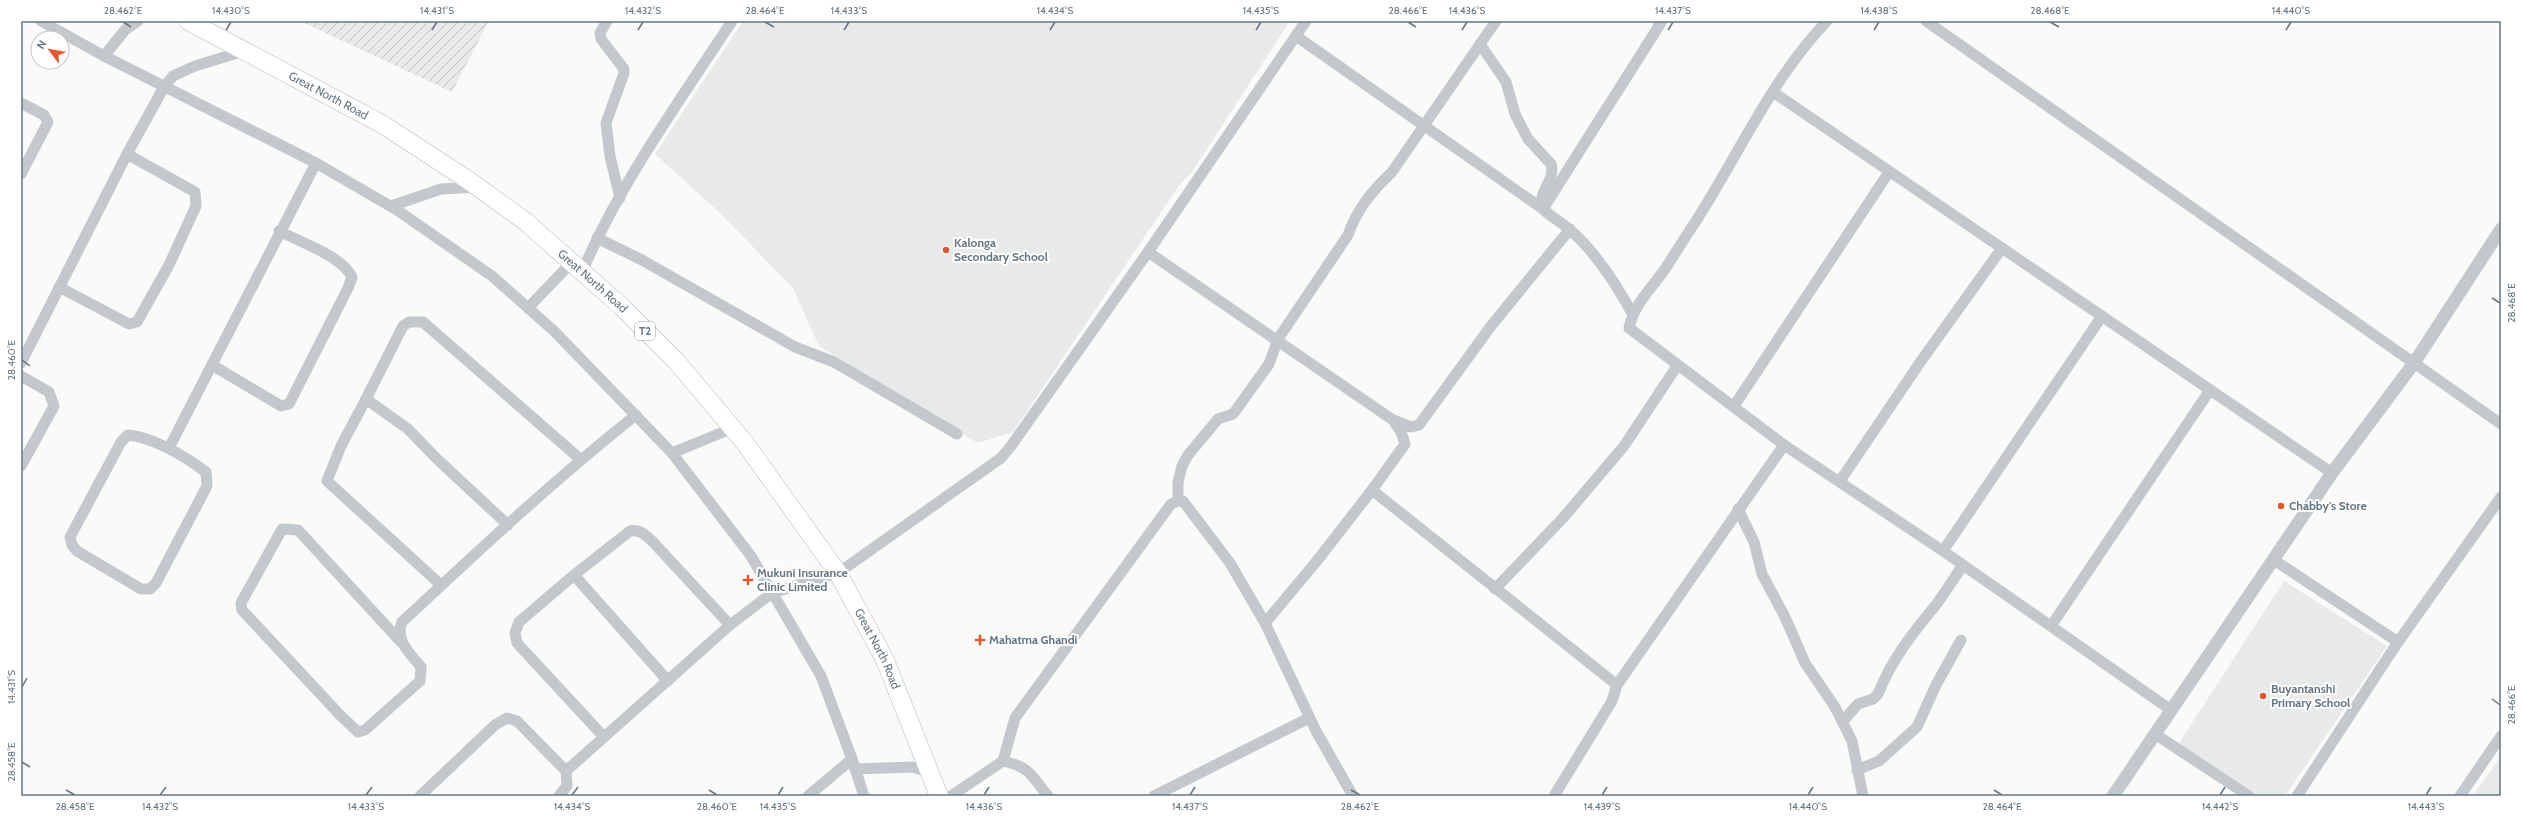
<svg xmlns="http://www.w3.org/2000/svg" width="2522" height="817" font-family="Cabin,sans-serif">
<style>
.built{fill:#e8e9e9}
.industrial{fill:url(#industrial-furrows)}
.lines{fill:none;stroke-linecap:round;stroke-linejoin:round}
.trunk-casing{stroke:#b4b9bd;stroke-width:19}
.minor{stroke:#c3c8cc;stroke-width:11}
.tertiary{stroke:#c3c8cc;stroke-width:13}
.trunk{stroke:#fff;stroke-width:18}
.ticks{fill:none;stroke:#657683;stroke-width:1.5}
.poi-dot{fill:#e4572e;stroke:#fff;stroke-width:1.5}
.labels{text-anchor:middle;stroke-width:4;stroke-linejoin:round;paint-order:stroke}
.shield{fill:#fff;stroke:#939fa8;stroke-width:1}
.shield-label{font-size:11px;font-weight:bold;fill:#657683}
.street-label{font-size:12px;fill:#657683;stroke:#fff}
.poi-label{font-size:12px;font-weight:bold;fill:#657683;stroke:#fff;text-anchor:start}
.neatline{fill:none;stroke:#657683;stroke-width:1.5}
.ticks-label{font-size:10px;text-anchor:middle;fill:#657683}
</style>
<defs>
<pattern id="industrial-furrows" width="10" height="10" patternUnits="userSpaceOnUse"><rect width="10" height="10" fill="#e8e9e9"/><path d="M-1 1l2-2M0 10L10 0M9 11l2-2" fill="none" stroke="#c0c1c2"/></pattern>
</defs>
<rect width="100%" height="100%" fill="#fafaf8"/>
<!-- built -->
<g class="built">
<path d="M743,21H1290L1192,172L1180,184L1013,432L978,443L819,346L793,288L720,213L655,154Z"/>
<path d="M2284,581L2387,646L2285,796H2256L2179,743Z"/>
<path d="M2501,756V796H2473Z"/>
</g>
<!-- industrial -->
<path class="industrial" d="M300,21H489L452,92Z"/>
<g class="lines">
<defs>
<g id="trunk">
<path id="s1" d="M188,21L382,124L468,180L526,222L622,307L676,361L745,443L838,573L885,660L939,796"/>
</g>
</defs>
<!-- trunk casing -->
<use href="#trunk" class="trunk-casing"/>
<!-- minor -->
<g class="minor">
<path d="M41,21L104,56L316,163L397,210L492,276L554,331L672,453L751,556L821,676L852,759L864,796"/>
<path d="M607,21L600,33L601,39L624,69V73L606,123L610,156L620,198"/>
<path d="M1827,21C1772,78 1739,154 1696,221C1685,237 1675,254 1665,269C1651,289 1634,304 1629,328L1784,445L1943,551L2171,710"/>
<path d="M1926,21L2501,424"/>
<path d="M1296,36L1543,209L1662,21"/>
<path d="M1480,44L1506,82L1515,114L1528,139L1551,164C1556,182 1536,192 1543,209C1551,217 1561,222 1570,230C1596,252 1616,284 1632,313"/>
<path d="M104,56L125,30L138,21"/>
<path d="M1773,92L2332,473"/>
<path d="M21,103L44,115L48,122L21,174"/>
<path d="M391,206L441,189L477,187"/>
<path d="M597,238L642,260L795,347L834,362L957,434"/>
<path d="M1148,252L1393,420L1401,432L1405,444L1372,490"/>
<path d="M582,272C620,183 679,102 732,21"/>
<path d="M59,287L129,324L137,322L169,265L196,206L195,192L127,154"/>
<path d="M528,308L571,263"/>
<path d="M21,363L127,154L164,87L173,76L195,66L244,51"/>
<path d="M212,365L281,406L289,404L348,288L352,277C342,256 300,242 279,231"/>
<path d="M21,376L49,392L54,406L21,466"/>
<path d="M366,399L341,446L327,481L441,585"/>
<path d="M1734,406L1889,172"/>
<path d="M1393,420L1411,427L1419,425L1491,326L1570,229"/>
<path d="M128,435C153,437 186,457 206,472L207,486L156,583L150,589H141L77,551L72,545L70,537L121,442Z"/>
<path d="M169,448L316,163"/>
<path d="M672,453L733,428"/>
<path d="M1840,481L1921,361L2002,248"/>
<path d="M1178,501V482L1182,466L1188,455L1218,419L1233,414L1236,410L1269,364L1278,339L1348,235C1357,209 1372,191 1392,172L1496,21"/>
<path d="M1738,509L1754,542L1762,574L1785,617L1805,663L1835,707L1852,741L1863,796"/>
<path d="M508,525L436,458L408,429L366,399L403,326L409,322H423L580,459"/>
<path d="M1943,551L2102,316"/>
<path d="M2274,560L2398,642"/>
<path d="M574,575L668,681"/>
<path d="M1495,589L1563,518L1624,446L1677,366"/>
<path d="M1265,623L1316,562L1372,490L1617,685"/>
<path d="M2051,626L2210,390"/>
<path d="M401,642L298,530L282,529L241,603L242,610L341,716L358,732L365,730L420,681L421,667C410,653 395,641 402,622C478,551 554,480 636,415"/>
<path d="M1842,722L1858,704L1873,699L1878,694C1892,659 1912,634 1935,606C1945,593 1954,578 1963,565"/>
<path d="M2155,734L2249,796"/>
<path d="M604,737L517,643L515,633L519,622L574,575L630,531C641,529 645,535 653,542L730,625"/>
<path d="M1003,761C1030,767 1031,775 1048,796"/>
<path d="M855,769L913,767L931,773"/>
<path d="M1857,770L1879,761L1917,727L1936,685L1961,640"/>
<path d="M566,771L730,625L772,593L838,573L1001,458L1011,446L1148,252L1306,21"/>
<path d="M420,796L495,725L507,718L517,721L566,771L567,786L559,796"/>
<path d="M808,796L852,759"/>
<path d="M951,796L1003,761L1015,718L1171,504L1178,501H1183L1230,563L1265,623L1316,731L1353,796"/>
<path d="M1154,796L1309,718"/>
<path d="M1554,796L1612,701L1617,685L1784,445"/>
<path d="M2297,796L2398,642L2501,497"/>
<path d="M2460,796L2501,736"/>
</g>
<!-- tertiary -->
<path class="tertiary" d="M2113,796L2332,473L2414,363L2501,229"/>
<!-- trunk -->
<use href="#trunk" class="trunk"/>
</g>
<!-- ticks -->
<path class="ticks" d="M123,22L131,27M765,22L774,27M1408,22L1416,27M2050,22L2059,27M226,30L231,22M432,30L437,22M638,30L643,22M844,30L849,22M1050,30L1055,22M1256,30L1261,22M1462,30L1467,22M1668,30L1673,22M1874,30L1879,22M2286,30L2291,22M2492,298L2500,303M22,360L30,366M22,687L27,678M2492,699L2500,705M22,762L30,767M66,790L75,795M709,790L717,795M1351,790L1360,795M1994,790L2002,795M160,795L166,787M366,795L372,787M572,795L578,787M778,795L783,787M984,795L989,787M1190,795L1195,787M1602,795L1607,787M1808,795L1813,787M2220,795L2225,787M2426,795L2431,787"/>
<!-- markers -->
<g class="poi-dot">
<circle cx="946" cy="250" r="4"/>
<circle cx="2281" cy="506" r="4"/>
<path d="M746 574h4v4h4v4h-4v4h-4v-4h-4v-4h4z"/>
<path d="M978 634h4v4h4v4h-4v4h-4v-4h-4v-4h4z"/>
<circle cx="2263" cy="696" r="4"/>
</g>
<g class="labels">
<!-- shield labels -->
<rect class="shield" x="635" y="322" width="20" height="18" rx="3"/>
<g class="shield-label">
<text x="645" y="335">T2</text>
</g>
<!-- street labels -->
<g class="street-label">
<text dy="4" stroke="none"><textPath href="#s1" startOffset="159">Great North Road</textPath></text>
<text dy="4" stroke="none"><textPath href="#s1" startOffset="483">Great North Road</textPath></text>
<text dy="4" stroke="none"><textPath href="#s1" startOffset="951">Great North Road</textPath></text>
</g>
<!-- poi labels -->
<g class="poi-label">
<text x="954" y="247">Kalonga<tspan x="954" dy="14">Secondary School</tspan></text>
<text x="2289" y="510">Chabby's Store</text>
<text x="757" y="577">Mukuni Insurance<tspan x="757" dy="14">Clinic Limited</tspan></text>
<text x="989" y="644">Mahatma Ghandi</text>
<text x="2271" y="693">Buyantanshi<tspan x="2271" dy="14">Primary School</tspan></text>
</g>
</g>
<!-- border -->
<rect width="2522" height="817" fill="none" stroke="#ffffff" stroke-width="44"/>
<!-- north arrow -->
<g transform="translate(50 50) rotate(302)"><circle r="19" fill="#ffffff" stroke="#c1c8cd"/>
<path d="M0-3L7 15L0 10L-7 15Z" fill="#e4572e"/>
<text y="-6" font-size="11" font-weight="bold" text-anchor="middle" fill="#657683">N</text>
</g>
<rect x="22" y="22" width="2478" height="773" class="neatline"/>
<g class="ticks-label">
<text x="123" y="14">28.462°E</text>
<text x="231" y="14">14.430°S</text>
<text x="437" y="14">14.431°S</text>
<text x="643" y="14">14.432°S</text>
<text x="765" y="14">28.464°E</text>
<text x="849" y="14">14.433°S</text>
<text x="1055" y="14">14.434°S</text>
<text x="1261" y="14">14.435°S</text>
<text x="1408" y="14">28.466°E</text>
<text x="1467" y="14">14.436°S</text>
<text x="1673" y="14">14.437°S</text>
<text x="1879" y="14">14.438°S</text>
<text x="2050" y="14">28.468°E</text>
<text x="2291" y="14">14.440°S</text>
<text transform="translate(2511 303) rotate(-90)" y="4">28.468°E</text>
<text transform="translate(11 360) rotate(-90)" y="4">28.460°E</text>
<text transform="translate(11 687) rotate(-90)" y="4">14.431°S</text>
<text transform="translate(2511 705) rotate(-90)" y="4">28.466°E</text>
<text transform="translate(11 762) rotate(-90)" y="4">28.458°E</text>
<text x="75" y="810">28.458°E</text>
<text x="160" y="810">14.432°S</text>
<text x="366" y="810">14.433°S</text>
<text x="572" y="810">14.434°S</text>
<text x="717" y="810">28.460°E</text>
<text x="778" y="810">14.435°S</text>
<text x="984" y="810">14.436°S</text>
<text x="1190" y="810">14.437°S</text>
<text x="1360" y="810">28.462°E</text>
<text x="1602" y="810">14.439°S</text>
<text x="1808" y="810">14.440°S</text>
<text x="2002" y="810">28.464°E</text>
<text x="2220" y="810">14.442°S</text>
<text x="2426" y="810">14.443°S</text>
</g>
</svg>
